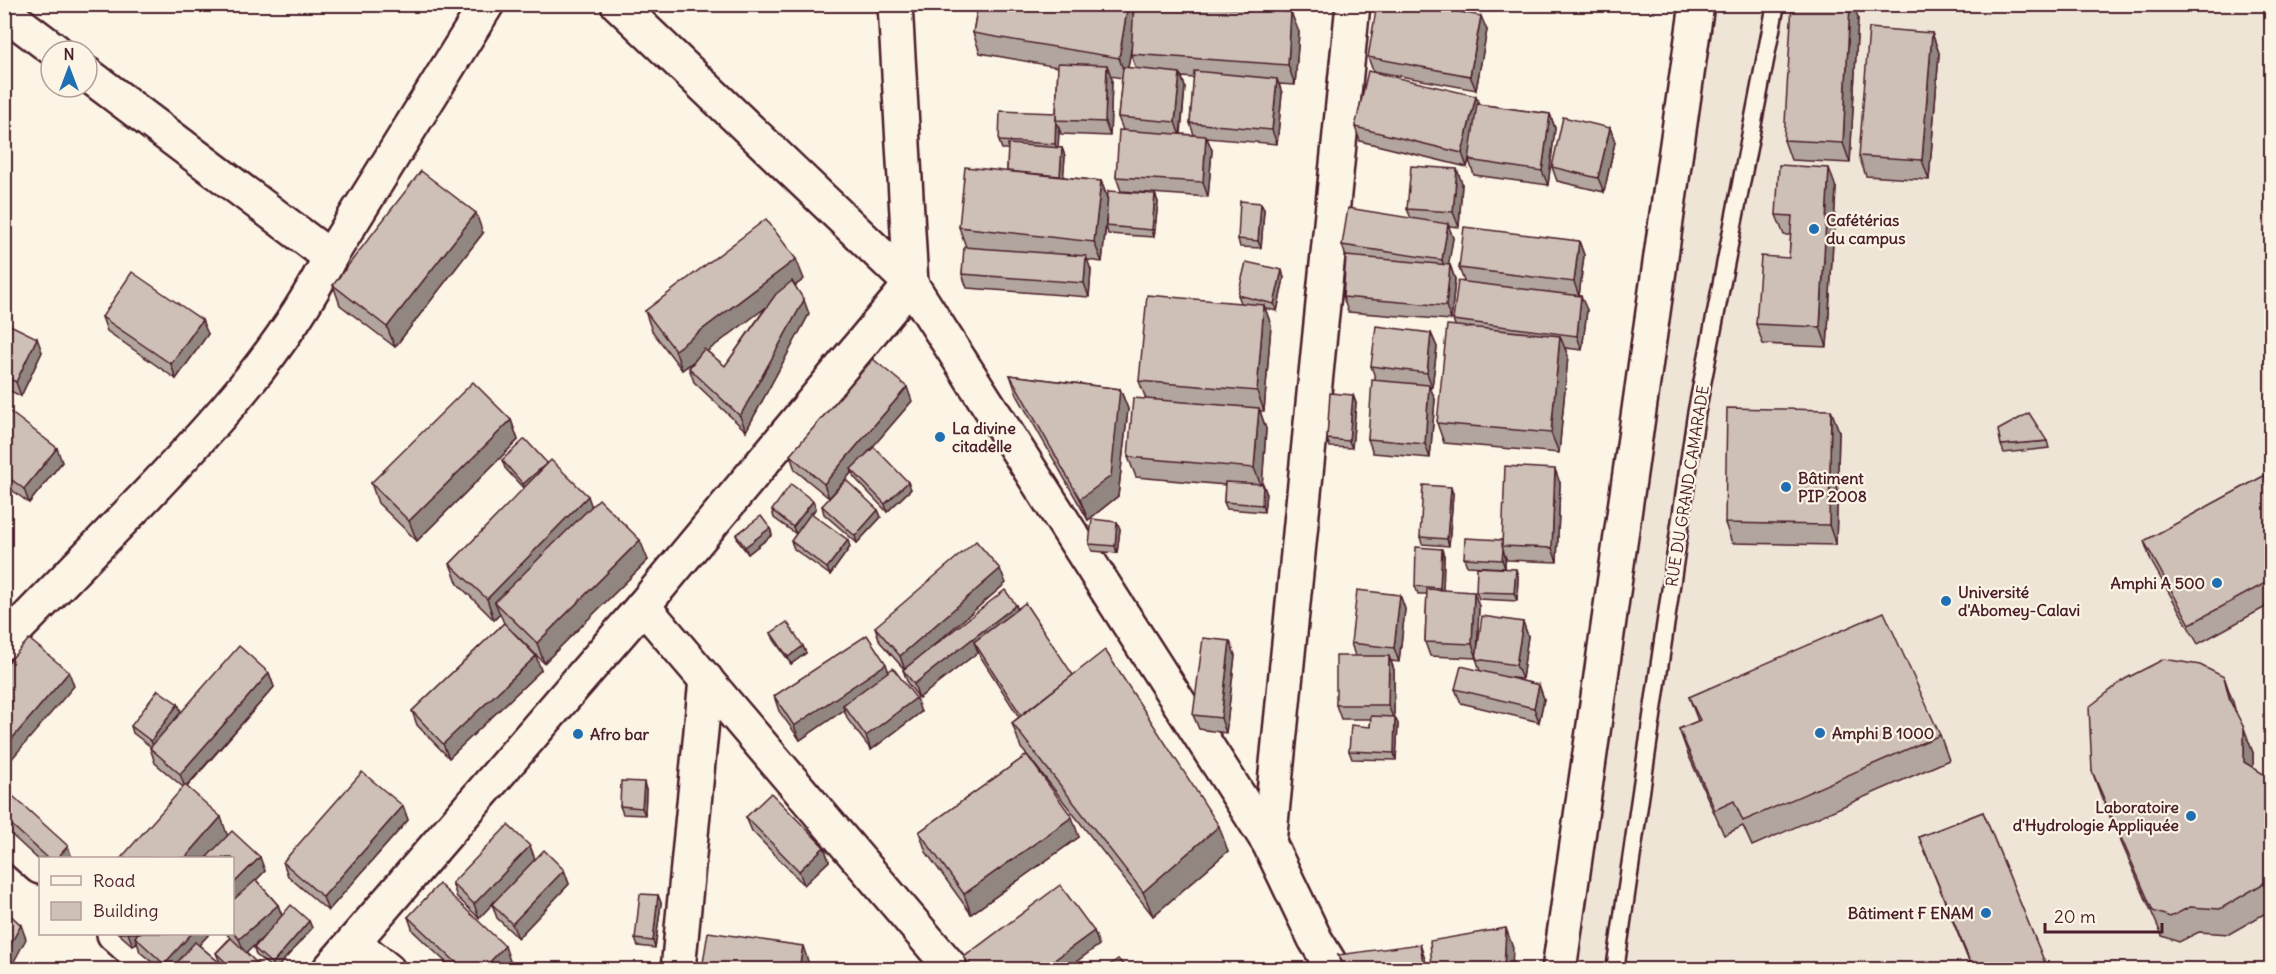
<svg xmlns="http://www.w3.org/2000/svg" width="2276" height="974" font-family="Delius,sans-serif">
<style>
.built{fill:#eee5d7}
.lines{fill:none;stroke-linecap:round;stroke-linejoin:round}
.lane-casing{stroke:#4a1f2b;stroke-width:21}
.street-casing{stroke:#4a1f2b;stroke-width:38}
.lane{stroke:#fcf5e5;stroke-width:16}
.street{stroke:#fcf5e5;stroke-width:33}
.wall{fill:#b2a59d;stroke:#4a1f2b;stroke-width:1.5;fill-rule:evenodd}
.shaded-wall{fill:#918680;stroke:#4a1f2b;stroke-width:1.5}
.building{fill:#cfc0b7;stroke:#4a1f2b;stroke-width:1.5}
.poi-dot{fill:#1f6fb2;stroke:#fcf5e5;stroke-width:2}
.labels{text-anchor:middle;stroke-width:4.5;stroke-linejoin:round;paint-order:stroke}
.poi-label{font-size:16px;font-weight:bold;fill:#4a1f2b;stroke:#fcf5e5;text-anchor:start}
.street-label{font-size:16px;fill:#4a1f2b;stroke:#fcf5e5}
</style>
<rect width="100%" height="100%" fill="#fcf5e5"/>
<filter id="ink" filterUnits="userSpaceOnUse"><feTurbulence type="fractalNoise" baseFrequency=".0167" numOctaves="2"/><feDisplacementMap in="SourceGraphic" scale="12" xChannelSelector="R" yChannelSelector="G"/><feConvolveMatrix kernelMatrix="1 2 1 2 8 2 1 2 1" color-interpolation-filters="sRGB"/></filter>
<g filter="url(#ink)">
<!-- built -->
<path class="built" d="M1705,5H2271V969L1568,970Z"/>
<g class="lines">
<defs>
<path id="lane" d="M1615,970L1696,415L1776,4"/>
<g id="street">
<path d="M618,4L911,284L1269,843L1315,939L1334,970"/>
<path d="M4,12L56,51"/>
<path d="M87,74L330,257"/>
<path d="M643,606L953,970"/>
<path d="M4,642C50,595 95,548 141,501C212,427 284,350 330,257L487,4"/>
<path d="M4,835L40,867"/>
<path d="M1269,843L1353,4"/>
<path d="M114,934L154,970"/>
<path d="M353,942L388,970"/>
<path d="M329,970L643,606L911,284L895,4"/>
<path d="M678,970L706,679"/>
<path d="M1559,970L1697,4"/>
</g>
</defs>
<!-- lane casing -->
<use href="#lane" class="lane-casing"/>
<!-- street casing -->
<use href="#street" class="street-casing"/>
<!-- lane -->
<use href="#lane" class="lane"/>
<!-- street -->
<use href="#street" class="street"/>
</g>
<!-- wall -->
<g class="wall">
<path d="M978,4H1283L1282,12L1299,32L1295,85L1279,84L1282,93L1277,144L1207,138L1212,150L1208,197L1121,191L1116,177L1123,130L1118,117L1122,78L1111,76L1112,79L1110,136L1061,134L1059,128L1058,148H1062L1065,156L1063,177L1101,181L1108,199L1155,194L1158,202L1154,237L1108,234L1106,225L1102,262L1087,260L1091,270L1089,297L967,288L962,274L966,247L959,227L1007,171L1008,149H1002L999,141L1056,113L1058,67L980,53L973,33ZM1131,49V54L1136,69L1128,68ZM1182,77L1194,78L1190,123L1194,135L1181,134L1185,87Z"/>
<path d="M1914,4H1945V7Z"/>
<path d="M1858,17L1850,163L1791,160L1784,140Z"/>
<path d="M1487,30L1476,90L1373,71L1368,57Z"/>
<path d="M1932,33L1939,53L1929,180L1866,176L1859,156Z"/>
<path d="M1476,96L1478,104L1550,114L1555,128L1548,185L1474,175L1469,160L1470,156L1467,167L1360,141L1355,127Z"/>
<path d="M1610,128L1615,142L1604,192L1557,181L1552,167Z"/>
<path d="M1462,183L1459,227L1448,226L1453,238L1448,265H1450L1455,279L1451,320L1348,312L1343,297L1346,257L1342,245L1411,218L1407,209Z"/>
<path d="M1836,188L1827,347L1763,344L1756,324L1789,258L1791,235H1784L1776,215Z"/>
<path d="M1264,210L1261,248L1240,247L1238,239Z"/>
<path d="M483,233L395,347L340,305L333,285Z"/>
<path d="M1579,241L1584,255L1579,296L1587,310L1582,350L1565,348L1568,356L1559,453L1444,443L1437,423L1455,325L1453,320L1464,281L1459,268Z"/>
<path d="M1284,278L1277,311L1265,308L1271,325L1264,411H1260L1266,429L1262,484H1263L1266,492L1264,512L1227,509L1224,502L1225,485L1136,477L1128,457L1146,399L1139,381L1245,304L1241,303L1238,295Z"/>
<path d="M804,279L795,286L809,314L746,431L694,382L689,368L695,361L682,370L652,331L645,311ZM766,307L725,366L707,351Z"/>
<path d="M102,317L208,334L176,379L107,331Z"/>
<path d="M4,322L42,352L21,396L4,388Z"/>
<path d="M1431,333L1437,347L1432,387H1430L1435,399L1430,458L1373,453L1368,439L1376,380L1371,366Z"/>
<path d="M1010,375L1120,389L1128,409L1118,496L1088,520L1017,395Z"/>
<path d="M1353,395L1356,403L1352,448L1330,447L1327,439Z"/>
<path d="M912,401L867,453L911,489L887,512L854,477L852,472L829,498L795,470L790,455Z"/>
<path d="M4,409L62,462L29,503L4,484Z"/>
<path d="M511,420L518,440L417,541L378,503L371,483Z"/>
<path d="M1839,431L1836,545L1732,543L1725,523Z"/>
<path d="M2047,441L2049,448L2004,453L2001,445Z"/>
<path d="M502,460L547,463L648,560L544,663L514,633L541,670L449,758L417,725L412,711L504,623L500,614L494,620L458,584L450,564L524,489L505,468Z"/>
<path d="M2271,472V604L2198,644L2151,561L2144,541Z"/>
<path d="M1560,483L1557,562L1507,560L1505,556V568L1467,566L1464,558L1502,540Z"/>
<path d="M1453,494L1449,546L1422,544L1420,537Z"/>
<path d="M813,501L816,508L812,514L850,547L830,575L794,549L791,541L796,534L774,518L772,510Z"/>
<path d="M822,506L878,510L881,517L857,543L824,514Z"/>
<path d="M1117,522L1120,529L1117,553L1092,551L1089,544Z"/>
<path d="M770,528L772,535L748,554L739,542L736,535Z"/>
<path d="M1444,556L1443,590L1479,606L1477,653L1523,622L1528,636L1522,679L1504,677L1539,685L1544,699L1539,722L1461,703L1455,689L1480,671L1476,658L1430,656L1425,642L1427,594H1418L1415,586Z"/>
<path d="M1518,576L1517,601L1479,599L1476,592Z"/>
<path d="M1006,583L928,650L1016,605L1017,608L1073,675L1228,851L1153,916L1028,756L1079,837L971,914L926,852L919,832L1027,755L1021,748L1012,723L1019,717L980,656L978,652L919,698L908,684L903,670L904,669L880,642L875,627Z"/>
<path d="M1400,595L1405,609L1399,662L1391,661L1394,670V717L1398,724L1396,760L1352,759L1349,751L1370,727L1371,719H1341L1336,705L1355,656L1351,643Z"/>
<path d="M771,633L803,646L806,653L791,664L774,640Z"/>
<path d="M1235,655L1226,733L1199,729L1193,715Z"/>
<path d="M889,671L921,712L871,750L848,720L844,710L800,740L779,711L774,696Z"/>
<path d="M269,673L274,687L187,787L228,836L265,871L256,880L278,905L282,916L309,921L312,928L276,969H273L256,955L254,948L264,936L246,953L263,969H228L219,960L216,953L230,938L226,933H232V858L183,787L155,763L150,748L151,747L133,733L131,726L178,704L181,712L177,718Z"/>
<path d="M2224,677L2235,711L2253,753V768L2271,780V910L2229,934L2199,932L2179,942L2162,936L2101,796L2092,771Z"/>
<path d="M1689,697L1940,735L1949,760L1752,846L1743,826L1724,835L1688,754L1679,729L1698,721Z"/>
<path d="M4,788L72,858H40V861L4,828Z"/>
<path d="M646,790L645,815L623,814L620,806Z"/>
<path d="M403,806L408,820L328,911L288,876L283,862Z"/>
<path d="M1983,812L2047,969H1972L1927,857L1919,837Z"/>
<path d="M746,817L824,847L829,861L804,885L752,831Z"/>
<path d="M530,846L535,859L564,870L569,884L518,938L497,918L492,904L479,918L457,897L452,883Z"/>
<path d="M658,895L661,903L655,948L638,946L635,939Z"/>
<path d="M408,917L510,961L501,969H453L413,931Z"/>
<path d="M1094,931L1099,945L1066,969H969L964,957Z"/>
<path d="M118,933H210L199,945L227,969H160L140,952L137,942L133,946Z"/>
<path d="M1338,955L1427,965L1428,969H1343Z"/>
</g>
<!-- shaded-wall -->
<g class="shaded-wall">
<path d="M1128,4H1130L1136,22L1126,78L1119,58Z"/>
<path d="M1244,4H1248L1251,11L1244,9Z"/>
<path d="M1277,4H1283L1281,15Z"/>
<path d="M1850,4H1853L1858,17L1850,163L1843,143Z"/>
<path d="M1291,12L1299,32L1295,85L1288,65Z"/>
<path d="M1481,16L1487,30L1476,90L1470,76Z"/>
<path d="M1932,33L1939,53L1929,180L1922,160Z"/>
<path d="M1107,65L1112,79L1110,136L1105,122Z"/>
<path d="M1180,73L1185,87L1180,136L1175,122Z"/>
<path d="M1277,79L1282,93L1277,144L1272,130Z"/>
<path d="M1476,96L1481,110L1467,167L1462,153Z"/>
<path d="M1550,114L1555,128L1548,185L1542,171Z"/>
<path d="M1056,121L1059,128L1058,151L1055,144Z"/>
<path d="M1610,128L1615,142L1604,192L1598,178Z"/>
<path d="M1206,136L1212,150L1208,197L1203,182Z"/>
<path d="M1062,148L1065,156L1063,183L1060,176Z"/>
<path d="M1829,168L1836,188L1827,347L1820,327Z"/>
<path d="M1457,169L1462,183L1459,227L1453,212Z"/>
<path d="M1101,181L1108,201L1102,262L1094,242Z"/>
<path d="M1155,194L1158,202L1154,237L1152,230Z"/>
<path d="M1261,203L1264,210L1261,248L1258,241Z"/>
<path d="M476,213L483,233L395,347L387,327Z"/>
<path d="M1448,224L1453,238L1447,275L1442,260Z"/>
<path d="M1579,241L1584,255L1579,296L1574,282Z"/>
<path d="M1086,256L1091,270L1089,297L1084,283Z"/>
<path d="M796,259L804,279L682,370L675,350Z"/>
<path d="M1450,265L1455,279L1451,320L1446,306Z"/>
<path d="M1282,270L1284,278L1277,311L1274,304Z"/>
<path d="M1581,296L1587,310L1582,350L1577,336Z"/>
<path d="M804,300L809,314L746,431L740,416Z"/>
<path d="M1264,305L1271,325L1264,411L1257,391Z"/>
<path d="M202,320L208,334L176,379L171,364Z"/>
<path d="M1431,333L1437,347L1432,387L1427,373Z"/>
<path d="M1560,336L1568,356L1559,453L1551,433Z"/>
<path d="M37,338L42,352L21,396L16,382Z"/>
<path d="M1429,385L1435,399L1430,458L1425,444Z"/>
<path d="M907,387L912,401L852,471L851,469L852,472L829,498L824,484Z"/>
<path d="M1120,389L1128,409L1118,496L1088,520L1080,499Z"/>
<path d="M1353,395L1356,403L1352,448L1349,441Z"/>
<path d="M1259,408L1266,429L1262,488L1254,468Z"/>
<path d="M1831,410L1839,431L1836,545L1829,525Z"/>
<path d="M511,420L518,440L417,541L409,521Z"/>
<path d="M57,448L62,462L29,503L24,489Z"/>
<path d="M547,463L549,471L526,492L523,484Z"/>
<path d="M1555,469L1560,483L1557,562L1552,548Z"/>
<path d="M908,482L911,489L887,512L885,504Z"/>
<path d="M1263,484L1266,492L1264,512L1262,505Z"/>
<path d="M1451,487L1453,494L1449,546L1447,539Z"/>
<path d="M588,496L595,516L495,602L500,614L494,620L487,599Z"/>
<path d="M813,501L816,508L796,534L793,527Z"/>
<path d="M878,510L881,517L857,543L855,536Z"/>
<path d="M1117,522L1120,529L1117,553L1115,546Z"/>
<path d="M770,528L772,535L748,554L745,547Z"/>
<path d="M640,540L648,560L544,663L537,643Z"/>
<path d="M848,540L850,547L830,575L827,568Z"/>
<path d="M1442,549L1444,556L1443,595L1440,588Z"/>
<path d="M1503,549L1505,556V568L1502,560Z"/>
<path d="M1000,569L1006,583L905,670L900,656Z"/>
<path d="M1516,569L1518,576L1517,601L1514,593Z"/>
<path d="M1474,592L1479,606L1477,658L1472,644Z"/>
<path d="M1400,595L1405,609L1399,662L1394,648Z"/>
<path d="M1016,605L1021,619L974,642L978,652L919,698L914,684Z"/>
<path d="M1523,622L1528,636L1522,679L1516,665Z"/>
<path d="M1230,641L1235,655L1226,733L1221,718Z"/>
<path d="M803,646L806,653L791,664L788,657Z"/>
<path d="M536,656L541,670L449,758L443,744Z"/>
<path d="M1389,656L1394,670V720L1388,705Z"/>
<path d="M886,664L891,678L843,705L844,710L800,740L794,726Z"/>
<path d="M69,672L74,686L4,768V748Z"/>
<path d="M269,673L274,687L185,788L180,774Z"/>
<path d="M2224,677L2233,702L2239,725L2230,701Z"/>
<path d="M1539,685L1544,699L1539,722L1534,708Z"/>
<path d="M916,698L921,712L871,750L866,736Z"/>
<path d="M178,704L181,712L154,748L151,741Z"/>
<path d="M1395,717L1398,724L1396,760L1394,753Z"/>
<path d="M2244,728L2253,753V787L2244,762Z"/>
<path d="M644,782L646,790L645,815L642,808Z"/>
<path d="M403,806L408,820L328,911L323,897Z"/>
<path d="M221,817L228,837L210,858H185Z"/>
<path d="M1072,817L1079,837L971,914L964,894Z"/>
<path d="M1219,826L1228,851L1153,916L1143,892Z"/>
<path d="M68,846L72,858H57Z"/>
<path d="M530,846L535,860L479,918L474,904Z"/>
<path d="M824,847L829,861L804,885L799,871Z"/>
<path d="M260,857L265,871L232,905V885Z"/>
<path d="M564,870L569,884L518,938L512,924Z"/>
<path d="M658,895L661,903L655,948L653,941Z"/>
<path d="M278,905L283,919L245,954L239,939Z"/>
<path d="M309,921L312,928L276,969H275L272,964Z"/>
<path d="M21,925L26,939L10,969H4V956Z"/>
<path d="M1506,928L1513,948L1512,969H1504Z"/>
<path d="M1094,931L1099,945L1066,969H1042Z"/>
<path d="M128,933H144L135,937L137,942L133,946Z"/>
<path d="M192,933H210L177,969L173,967L174,969H166L164,964Z"/>
<path d="M1420,944L1427,965L1428,969H1424Z"/>
<path d="M505,946L510,961L501,969H483Z"/>
<path d="M803,946L808,961L807,969H799Z"/>
</g>
<!-- building -->
<g class="building">
<path d="M978,4H1128L1119,58L973,33Z"/>
<path d="M1134,4H1175L1291,12L1288,65L1131,54Z"/>
<path d="M1210,4H1244V9Z"/>
<path d="M1377,4H1418L1481,16L1470,76L1368,57Z"/>
<path d="M1792,4H1850L1843,143L1784,140Z"/>
<path d="M1869,28L1932,33L1922,160L1859,156Z"/>
<path d="M1058,63L1107,65L1105,122L1056,120Z"/>
<path d="M1123,67L1180,73L1175,122L1118,117Z"/>
<path d="M1194,71L1277,79L1272,130L1190,123Z"/>
<path d="M1368,71L1476,96L1462,153L1355,127Z"/>
<path d="M1477,104L1550,114L1542,171L1469,160Z"/>
<path d="M1000,111L1056,113L1055,144L999,141Z"/>
<path d="M1563,117L1610,128L1598,178L1552,167Z"/>
<path d="M1119,130L1206,136L1203,182L1116,177Z"/>
<path d="M1008,144L1062,148L1060,176L1007,171Z"/>
<path d="M1779,165L1829,168L1820,327L1756,324L1761,256L1789,258L1792,216L1776,215Z"/>
<path d="M1411,166L1457,169L1453,212L1407,209Z"/>
<path d="M965,167L1101,181L1094,242L959,227Z"/>
<path d="M421,171L476,213L387,327L333,285Z"/>
<path d="M1108,191L1155,194L1152,230L1106,226Z"/>
<path d="M1240,201L1261,203L1258,241L1238,239Z"/>
<path d="M1348,208L1448,224L1442,260L1342,245Z"/>
<path d="M766,219L796,259L675,350L645,311Z"/>
<path d="M1464,227L1579,241L1574,282L1459,268Z"/>
<path d="M964,247L1086,256L1084,283L962,274Z"/>
<path d="M1346,256L1450,265L1446,306L1343,297Z"/>
<path d="M1246,262L1282,270L1274,304L1238,295Z"/>
<path d="M132,272L202,320L171,364L102,317Z"/>
<path d="M792,281L804,300L740,416L689,368L704,349L725,366L776,294Z"/>
<path d="M1458,281L1581,296L1577,336L1453,320Z"/>
<path d="M1147,295L1264,305L1257,391L1139,381Z"/>
<path d="M4,322L37,338L16,382L4,376Z"/>
<path d="M1447,325L1560,336L1551,433L1437,423Z"/>
<path d="M1376,326L1431,333L1427,373L1371,366Z"/>
<path d="M873,359L907,387L824,484L790,455Z"/>
<path d="M1010,375L1120,389L1111,476L1080,499Z"/>
<path d="M1372,380L1429,385L1425,444L1368,439Z"/>
<path d="M473,382L511,420L409,521L371,483Z"/>
<path d="M1330,393L1353,395L1349,441L1327,439Z"/>
<path d="M1133,398L1259,408L1254,468L1128,457Z"/>
<path d="M5,408L57,448L24,489L4,474V409Z"/>
<path d="M1727,408L1831,410L1829,525L1725,523Z"/>
<path d="M2029,413L2047,441L2001,445L1998,430Z"/>
<path d="M525,439L547,463L523,484L502,460Z"/>
<path d="M874,447L908,482L885,504L851,469Z"/>
<path d="M551,460L588,496L487,599L450,564Z"/>
<path d="M1505,466L1555,469L1552,548L1502,546Z"/>
<path d="M2271,472V580L2190,624L2144,541Z"/>
<path d="M846,480L878,510L855,536L822,506Z"/>
<path d="M1225,482L1263,484L1262,505L1224,502Z"/>
<path d="M791,484L813,501L793,527L772,510Z"/>
<path d="M1423,485L1451,487L1447,539L1420,537Z"/>
<path d="M599,499L640,540L537,643L495,602Z"/>
<path d="M811,513L848,540L827,568L791,541Z"/>
<path d="M761,516L770,528L745,547L736,535Z"/>
<path d="M1092,519L1117,522L1115,546L1089,544Z"/>
<path d="M1465,538L1502,540V546L1503,549L1502,560L1464,558Z"/>
<path d="M976,541L1000,569L900,656L875,627Z"/>
<path d="M1416,547L1442,549L1440,588L1415,586Z"/>
<path d="M1477,567L1516,569L1514,593L1476,592Z"/>
<path d="M1427,589L1474,592L1472,644L1425,642Z"/>
<path d="M1005,590L1016,605L914,684L903,670Z"/>
<path d="M1357,590L1400,595L1394,648L1351,643Z"/>
<path d="M1025,603L1073,675L1021,715L974,642Z"/>
<path d="M1884,612L1940,735L1743,821L1734,801L1715,810L1679,729L1700,720L1689,697Z"/>
<path d="M1482,616L1523,622L1516,665L1476,659Z"/>
<path d="M787,622L803,646L788,657L771,633Z"/>
<path d="M504,623L536,656L443,744L412,711Z"/>
<path d="M867,635L886,664L794,726L774,696Z"/>
<path d="M1203,638L1230,641L1221,718L1193,715Z"/>
<path d="M29,639L69,672L4,748V667Z"/>
<path d="M239,646L269,673L180,774L150,748Z"/>
<path d="M1105,650L1219,826L1143,892L1012,723Z"/>
<path d="M1336,656H1389L1388,705H1336Z"/>
<path d="M2164,659L2200,665L2224,677L2230,701L2244,728V762L2270,778L2271,780V879L2220,909L2190,907L2170,917L2153,911L2092,771L2089,707L2125,679Z"/>
<path d="M1461,666L1539,685L1534,708L1455,689Z"/>
<path d="M893,668L916,698L866,736L843,705Z"/>
<path d="M158,690L178,704L151,741L131,726Z"/>
<path d="M1371,716L1395,717L1394,753L1349,751L1351,725L1370,727Z"/>
<path d="M1027,755L1072,817L964,894L919,832Z"/>
<path d="M362,772L403,806L323,897L283,862Z"/>
<path d="M621,781L644,782L642,808L620,806Z"/>
<path d="M185,785L221,817L185,858H121Z"/>
<path d="M4,788L68,846L57,858H48L4,818Z"/>
<path d="M771,793L824,847L799,871L746,817Z"/>
<path d="M1983,812L2045,963L2028,969H1973L1919,837Z"/>
<path d="M508,825L530,846L474,904L452,883Z"/>
<path d="M232,831L260,857L232,885V858H206Z"/>
<path d="M544,850L564,870L512,924L492,904Z"/>
<path d="M256,880L278,905L239,939L232,932V901Z"/>
<path d="M439,884L505,946L483,969H463L408,917Z"/>
<path d="M1060,885L1094,931L1042,969H974L964,957Z"/>
<path d="M640,894L658,895L653,941L635,939Z"/>
<path d="M291,905L309,921L272,964L254,948Z"/>
<path d="M4,909L21,925L4,956Z"/>
<path d="M1506,928L1504,969H1432L1430,941Z"/>
<path d="M708,932L803,946L799,969H702Z"/>
<path d="M138,933H192L164,964L135,937Z"/>
<path d="M231,938L263,969H233L216,953Z"/>
<path d="M195,942L227,969H176L173,967Z"/>
<path d="M1420,944L1424,969H1347L1338,955Z"/>
<path d="M1118,959L1127,969H1104Z"/>
</g>
</g>
<!-- markers -->
<g class="poi-dot">
<circle cx="1814" cy="229" r="6"/>
<circle cx="940" cy="437" r="6"/>
<circle cx="1786" cy="487" r="6"/>
<circle cx="2217" cy="583" r="6"/>
<circle cx="1946" cy="601" r="6"/>
<circle cx="1820" cy="733" r="6"/>
<circle cx="578" cy="734" r="6"/>
<circle cx="2191" cy="816" r="6"/>
<circle cx="1986" cy="913" r="6"/>
</g>
<g class="labels">
<!-- poi labels -->
<g class="poi-label">
<text x="1826" y="226">Cafétérias<tspan x="1826" dy="18">du campus</tspan></text>
<text x="952" y="434">La divine<tspan x="952" dy="18">citadelle</tspan></text>
<text x="1798" y="484">Bâtiment<tspan x="1798" dy="18">PIP 2008</tspan></text>
<text x="2205" y="589" text-anchor="end">Amphi A 500</text>
<text x="1958" y="598">Université<tspan x="1958" dy="18">d'Abomey-Calavi</tspan></text>
<text x="1832" y="739">Amphi B 1000</text>
<text x="590" y="740">Afro bar</text>
<text x="2179" y="813" text-anchor="end">Laboratoire<tspan x="2179" dy="18">d'Hydrologie Appliquée</tspan></text>
<text x="1974" y="919" text-anchor="end">Bâtiment F ENAM</text>
</g>
<!-- street labels -->
<g class="street-label">
<text transform="translate(1687 486) rotate(-81)" y="6">RUE DU GRAND CAMARADE</text>
</g>
</g>
<!-- margin -->
<rect width="2276" height="974" fill="none" stroke="#fcf5e5" stroke-width="24"/>
<rect x="12" y="12" width="2252" height="950" fill="none" stroke="#4a1f2b" stroke-width="2" filter="url(#ink)"/>
<!-- legend -->
<rect x="39" y="857" width="195" height="78" fill="#fcf5e5" stroke="#b59f9b" stroke-width="1.5"/>
<rect x="51" y="876" width="30" height="9" fill="#fcf5e5" stroke="#b59f9b" stroke-width="1.5"/>
<text x="93" y="887" font-size="18" fill="#4a1f2b">Road</text>
<rect x="51" y="902" width="30" height="18" fill="#cfc0b7" stroke="#b59f9b" stroke-width="1.5"/>
<text x="93" y="917" font-size="18" fill="#4a1f2b">Building</text>
<!-- north arrow -->
<g transform="translate(69 69)"><circle r="28" fill="#fcf5e5" stroke="#b59f9b" stroke-width="1.5"/>
<path d="M0-4.5L10 22L0 15L-10 22Z" fill="#1f6fb2"/>
<text y="-9" font-size="16" font-weight="bold" text-anchor="middle" fill="#4a1f2b">N</text>
</g>
<!-- scale -->
<path d="M2045 923v9h117v-9" fill="none" stroke="#4a1f2b" stroke-width="3"/>
<text x="2054" y="923" font-size="18" fill="#4a1f2b" stroke="#fcf5e5" stroke-width="4.5" paint-order="stroke">20 m</text>
</svg>
